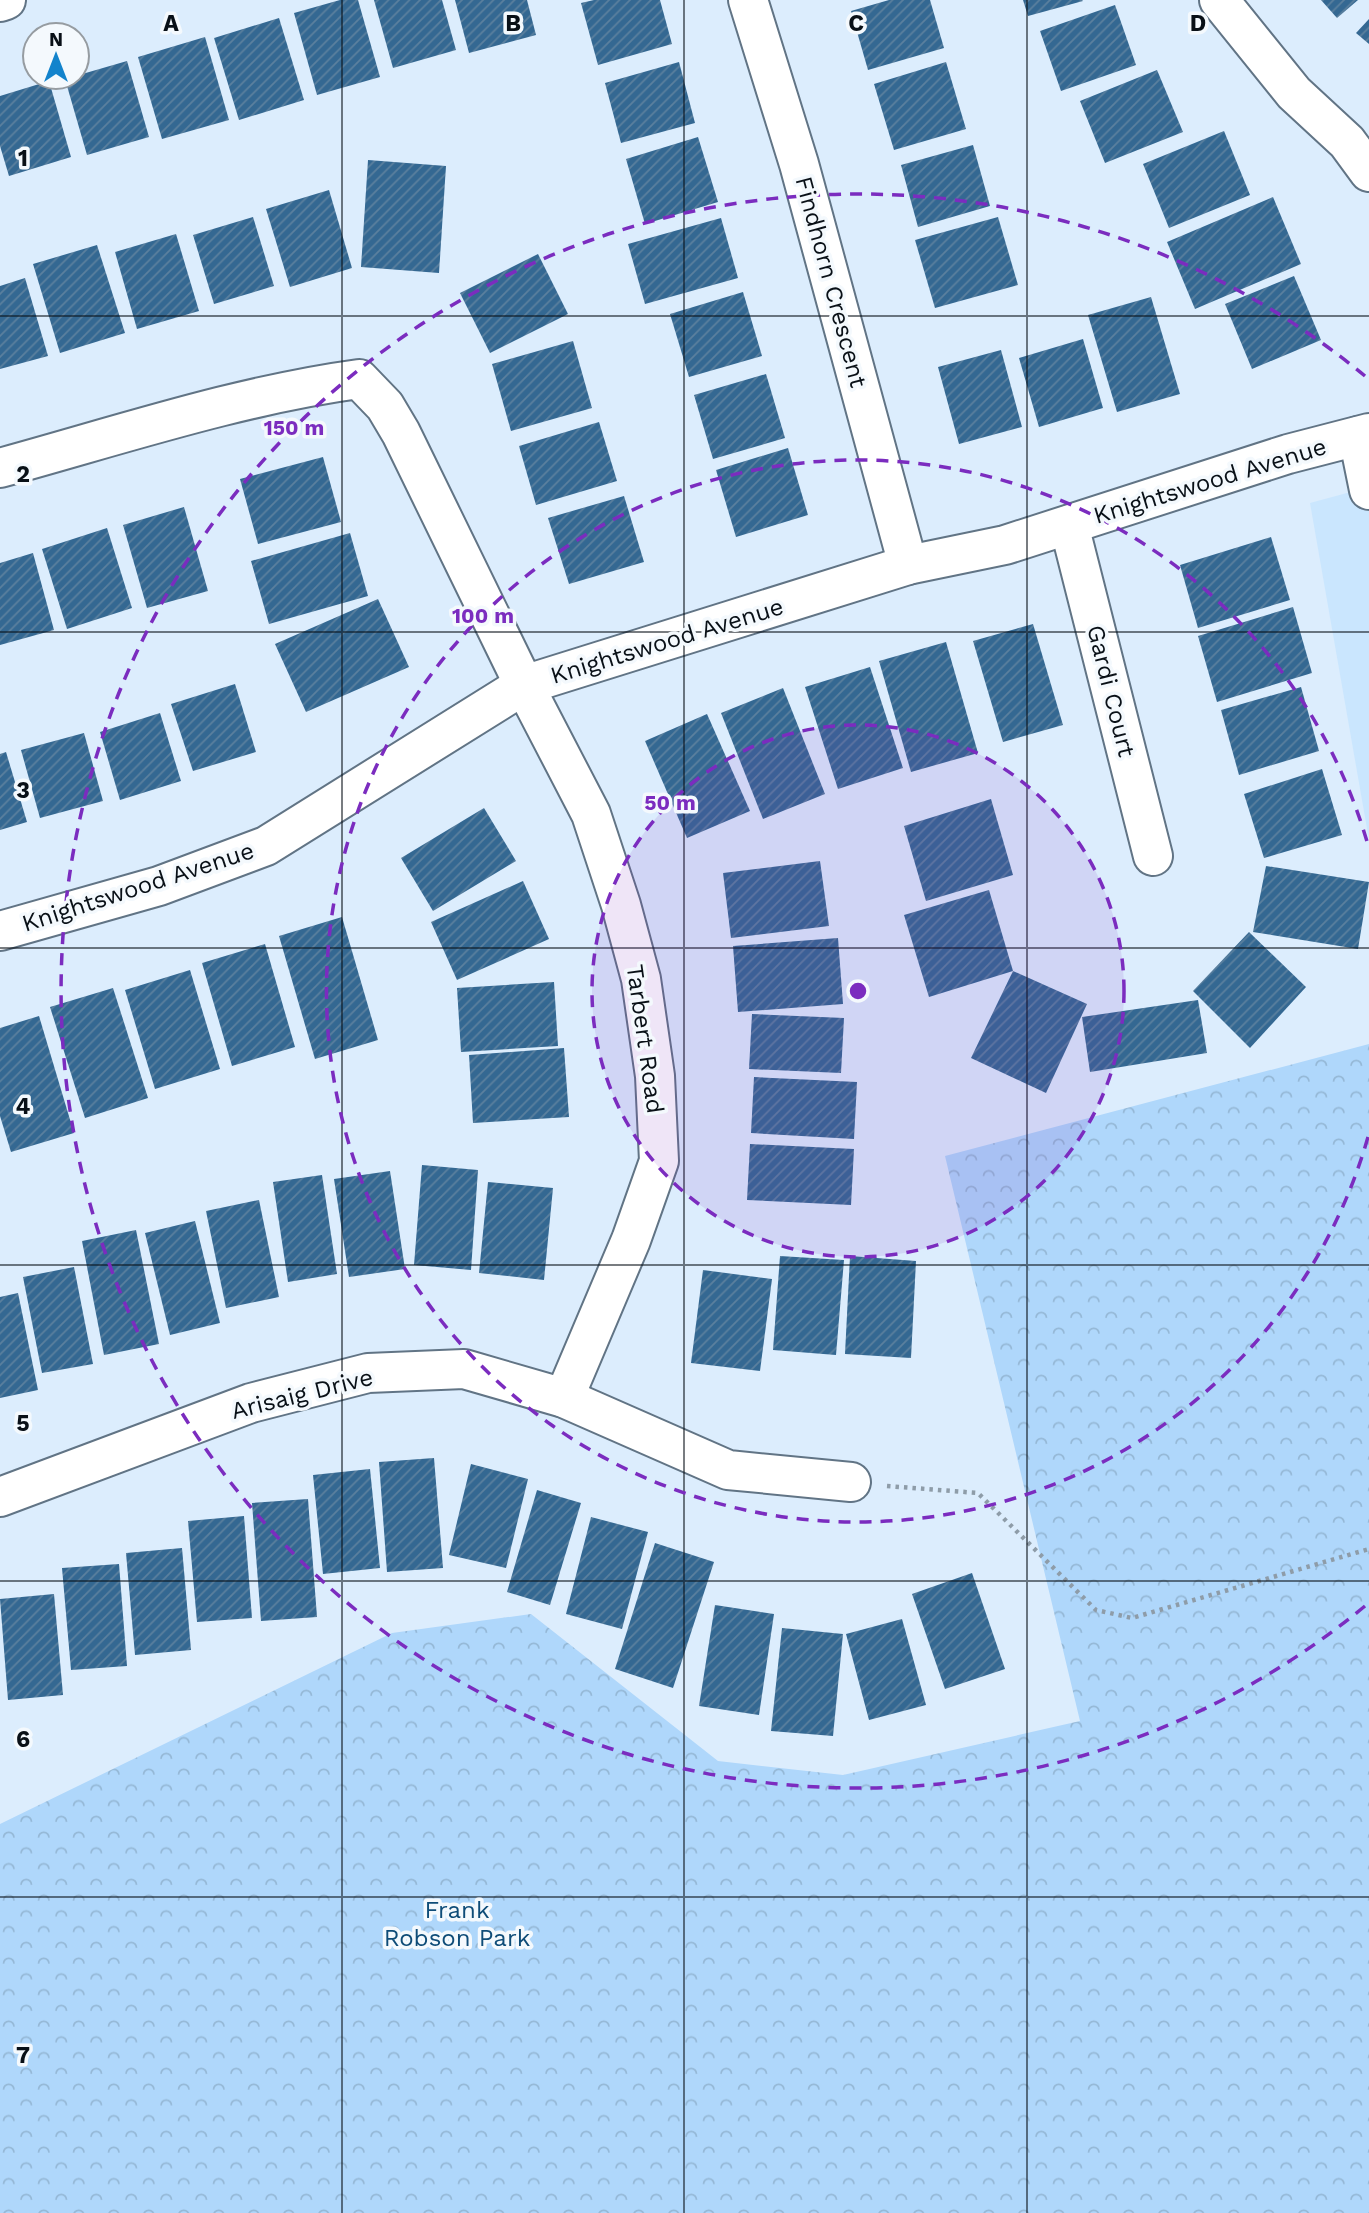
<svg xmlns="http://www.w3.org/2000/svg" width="1369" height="2213" font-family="'Work Sans',sans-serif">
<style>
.built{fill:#cae6fe}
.park{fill:url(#park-crowns)}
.building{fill:url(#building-hatch)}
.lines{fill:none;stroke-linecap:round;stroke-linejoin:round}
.minor-casing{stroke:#617485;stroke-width:42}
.path{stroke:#8e9ca8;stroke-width:4.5;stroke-dasharray:3.5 5;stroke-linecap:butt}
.minor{stroke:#fff;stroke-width:38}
.grid{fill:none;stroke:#091017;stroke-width:2;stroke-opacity:0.55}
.ring{fill:none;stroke:#7b2cbf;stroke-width:3.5;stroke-dasharray:12 9}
.labels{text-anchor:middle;stroke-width:7;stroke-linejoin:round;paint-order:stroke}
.street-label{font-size:24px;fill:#091017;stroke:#f4f9fd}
.park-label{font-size:24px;fill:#0e4c78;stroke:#f4f9fd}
.grid-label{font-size:23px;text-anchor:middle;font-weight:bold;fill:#091017;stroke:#f4f9fd;stroke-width:7;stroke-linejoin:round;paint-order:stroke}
.centre{fill:#7b2cbf;stroke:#f4f9fd;stroke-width:3.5}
.ring-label{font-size:21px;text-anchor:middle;font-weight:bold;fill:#7b2cbf;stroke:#f4f9fd;stroke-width:7;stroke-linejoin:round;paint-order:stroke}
</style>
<defs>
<pattern id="park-crowns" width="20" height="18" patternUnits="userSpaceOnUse" patternTransform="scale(1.75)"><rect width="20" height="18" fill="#afd7fb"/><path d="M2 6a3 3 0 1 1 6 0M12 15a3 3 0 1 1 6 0" fill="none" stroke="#95b8d6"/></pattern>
<pattern id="building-hatch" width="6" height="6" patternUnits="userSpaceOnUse" patternTransform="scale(1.75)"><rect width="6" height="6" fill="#346892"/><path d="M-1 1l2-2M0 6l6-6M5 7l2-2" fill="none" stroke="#5b809e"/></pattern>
</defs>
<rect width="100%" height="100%" fill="#dcedfd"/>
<!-- built -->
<path class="built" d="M1369,487V840L1310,503Z"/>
<!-- park -->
<path class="park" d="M1369,1044V2213H0V1824L392,1633L531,1614L718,1761L843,1775L1080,1721L945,1156Z"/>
<!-- building -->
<g class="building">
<path d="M340,0H358L380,77L317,95L294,13Z"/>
<path d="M374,0H442L456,50L393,68Z"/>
<path d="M455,0H527L536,35L469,53Z"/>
<path d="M594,0H660L672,44L598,65L581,3Z"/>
<path d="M889,0H930L944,48L868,70L851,11Z"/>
<path d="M1023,0H1082L1083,1L1028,16Z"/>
<path d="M1321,0H1358L1337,18Z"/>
<path d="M1115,5L1136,65L1061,91L1040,31Z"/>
<path d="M279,18L304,100L239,120L214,38Z"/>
<path d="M1369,19V44L1356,33Z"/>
<path d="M205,37L229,120L162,139L138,57Z"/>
<path d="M127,61L149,137L87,155L65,79Z"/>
<path d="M679,62L695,123L621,143L605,83Z"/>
<path d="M946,62L966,129L894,150L874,84Z"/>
<path d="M1157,70L1183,132L1105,163L1080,101Z"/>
<path d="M49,81L71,157L9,176L0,146V96Z"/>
<path d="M1224,131L1250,195L1169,228L1143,164Z"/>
<path d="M698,137L718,202L645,224L626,159Z"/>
<path d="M973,145L990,206L918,227L901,165Z"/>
<path d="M368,160L446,166L439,273L361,267Z"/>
<path d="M329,190L352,268L290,287L266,209Z"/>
<path d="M1273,197L1301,264L1195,309L1167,242Z"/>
<path d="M253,217L274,286L214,304L193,235Z"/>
<path d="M998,217L1018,285L935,308L915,240Z"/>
<path d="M721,218L738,278L645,304L628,244Z"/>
<path d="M176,234L199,311L137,329L115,252Z"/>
<path d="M97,245L125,333L60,353L33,264Z"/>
<path d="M538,254L568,314L490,353L460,293Z"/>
<path d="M1294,276L1321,340L1252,369L1225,304Z"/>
<path d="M25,278L48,356L0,369V286Z"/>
<path d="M743,292L762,356L689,377L670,314Z"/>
<path d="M1151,297L1180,394L1117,412L1088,315Z"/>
<path d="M1083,339L1103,408L1039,427L1019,358Z"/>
<path d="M573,341L592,408L511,431L492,364Z"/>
<path d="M1001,350L1022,427L959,444L938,367Z"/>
<path d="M766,374L785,438L713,459L694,395Z"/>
<path d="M599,422L617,481L536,505L519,446Z"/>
<path d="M788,448L808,515L736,537L716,470Z"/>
<path d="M323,457L341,522L258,544L240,479Z"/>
<path d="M624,496L644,562L569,584L548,518Z"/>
<path d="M184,507L208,591L147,608L123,525Z"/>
<path d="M107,528L132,608L67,629L42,549Z"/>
<path d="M350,533L368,596L269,624L251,561Z"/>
<path d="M1271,537L1290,600L1198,628L1180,565Z"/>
<path d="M33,553L54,630L0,645V563Z"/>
<path d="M378,599L409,667L306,712L275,644Z"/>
<path d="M1293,607L1312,673L1217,702L1198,636Z"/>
<path d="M1033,624L1063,725L1003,742L973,641Z"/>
<path d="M946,642L978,753L911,772L879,661Z"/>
<path d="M870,667L903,768L838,789L805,687Z"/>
<path d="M235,684L256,752L193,771L171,704Z"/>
<path d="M1301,687L1319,751L1239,775L1221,710Z"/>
<path d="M783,688L825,794L763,819L721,713Z"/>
<path d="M160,713L181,781L120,800L100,732Z"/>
<path d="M707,714L750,811L687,838L645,741Z"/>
<path d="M84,733L103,801L40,818L21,750Z"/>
<path d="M6,752L27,822L0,830V754Z"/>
<path d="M1322,769L1342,835L1264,858L1244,794Z"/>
<path d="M991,799L1013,875L926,901L904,826Z"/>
<path d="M484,808L516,861L433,911L401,858Z"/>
<path d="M820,861L829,926L731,938L723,873Z"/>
<path d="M1266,866L1369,882L1358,949L1253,932Z"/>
<path d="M523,881L549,939L457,980L431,922Z"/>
<path d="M989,890L1013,971L929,997L904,915Z"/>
<path d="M342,917L378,1040L315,1059L279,936Z"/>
<path d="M1249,932L1306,987L1250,1048L1193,991Z"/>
<path d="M838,938L843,1004L738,1012L733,946Z"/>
<path d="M265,944L295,1047L232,1066L202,963Z"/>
<path d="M190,970L220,1069L155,1089L125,990Z"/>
<path d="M1013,971L1087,1004L1046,1093L971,1058Z"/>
<path d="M554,982L558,1046L461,1052L457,988Z"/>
<path d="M113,988L148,1098L85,1118L50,1007Z"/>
<path d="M1198,1000L1207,1053L1090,1072L1082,1017Z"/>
<path d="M752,1014L844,1018L841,1073L749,1069Z"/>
<path d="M39,1016L74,1133L11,1152L0,1116V1028Z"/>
<path d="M564,1048L569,1117L473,1123L469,1055Z"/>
<path d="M754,1077L857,1082L854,1139L751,1133Z"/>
<path d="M750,1144L854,1149L851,1205L747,1200Z"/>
<path d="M422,1165L478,1170L471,1270L414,1265Z"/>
<path d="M390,1171L405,1269L349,1277L334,1179Z"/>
<path d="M322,1175L337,1274L288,1282L273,1182Z"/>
<path d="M488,1182L553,1188L544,1280L479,1273Z"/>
<path d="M259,1200L279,1297L226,1308L206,1211Z"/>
<path d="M195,1221L220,1323L170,1335L145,1233Z"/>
<path d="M136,1230L159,1344L104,1355L82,1241Z"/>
<path d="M780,1256L844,1260L836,1355L773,1350Z"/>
<path d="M850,1256L916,1261L911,1358L845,1354Z"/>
<path d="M74,1267L93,1364L42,1373L23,1277Z"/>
<path d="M703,1270L772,1279L760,1371L691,1363Z"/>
<path d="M18,1293L38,1390L0,1398V1297Z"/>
<path d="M434,1458L443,1568L387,1572L379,1462Z"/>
<path d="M471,1464L528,1479L506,1568L449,1555Z"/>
<path d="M370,1469L380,1568L323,1574L313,1475Z"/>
<path d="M537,1490L581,1503L550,1605L507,1592Z"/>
<path d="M308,1499L317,1617L261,1621L252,1503Z"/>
<path d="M244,1516L252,1618L197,1622L188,1521Z"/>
<path d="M591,1517L648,1532L622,1629L566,1614Z"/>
<path d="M655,1543L714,1562L673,1688L615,1669Z"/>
<path d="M182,1548L191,1650L135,1655L126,1553Z"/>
<path d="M119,1564L127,1666L71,1670L62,1568Z"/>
<path d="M972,1573L1005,1669L945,1689L912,1594Z"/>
<path d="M54,1594L63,1695L8,1700L0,1599Z"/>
<path d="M715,1605L774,1614L759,1715L699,1706Z"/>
<path d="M902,1619L926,1705L869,1720L846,1634Z"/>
<path d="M782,1628L843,1634L833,1736L771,1731Z"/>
</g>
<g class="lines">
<defs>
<g id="minor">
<path d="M748,0L799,164L908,565"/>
<path d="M1219,0L1294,93L1347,142L1369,172"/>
<path d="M0,2L6,0"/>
<path d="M1358,436L1369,490"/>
<path d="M0,468C117,436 240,395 359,379L385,406L401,433L524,685L591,814L621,905L641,979L655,1076L659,1161L631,1240L564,1398"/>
<path d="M1069,525L1153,856"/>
<path d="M0,931L159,886L266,846L524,685L908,565L1005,545L1288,454L1369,433"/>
<path d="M0,1497L251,1403L368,1373L464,1369L564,1398L728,1470L851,1482"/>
</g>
</defs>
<!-- minor casing -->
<use href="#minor" class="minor-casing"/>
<!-- path -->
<path class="path" d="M887,1486L978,1493L1096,1610L1132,1618L1369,1549"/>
<!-- minor -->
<use href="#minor" class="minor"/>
</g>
<!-- grid -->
<path class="grid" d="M342,0V2213M684,0V2213M1027,0V2213M0,316H1369M0,632H1369M0,948H1369M0,1265H1369M0,1581H1369M0,1897H1369"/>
<!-- distance rings -->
<circle cx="858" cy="991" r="266" fill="#7b2cbf" fill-opacity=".12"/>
<g class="ring">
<circle cx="858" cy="991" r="266"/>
<path d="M1368 1137A531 531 0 1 1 1368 845"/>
<path d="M1365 1606A797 797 0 1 1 1365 376"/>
</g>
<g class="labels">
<!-- street labels -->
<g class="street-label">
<text transform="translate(831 282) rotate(75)" y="8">Findhorn Crescent</text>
<text transform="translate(1210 481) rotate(-17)" y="8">Knightswood Avenue</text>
<text transform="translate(667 641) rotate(-17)" y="8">Knightswood Avenue</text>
<text transform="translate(1111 691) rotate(76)" y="8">Gardi Court</text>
<text transform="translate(138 887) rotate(-18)" y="8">Knightswood Avenue</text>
<text transform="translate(645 1039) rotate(82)" y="8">Tarbert Road</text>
<text transform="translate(302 1394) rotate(-14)" y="8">Arisaig Drive</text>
</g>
<!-- park labels -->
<g class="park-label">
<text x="457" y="1918">Frank<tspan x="457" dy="28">Robson Park</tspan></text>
</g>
</g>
<g class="grid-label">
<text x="171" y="31">A</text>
<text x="513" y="31">B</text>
<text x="856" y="31">C</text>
<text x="1198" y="31">D</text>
<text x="23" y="166">1</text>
<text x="23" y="482">2</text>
<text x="23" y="798">3</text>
<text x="23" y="1114">4</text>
<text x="23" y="1431">5</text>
<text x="23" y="1747">6</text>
<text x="23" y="2063">7</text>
</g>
<circle cx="858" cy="991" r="10" class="centre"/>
<g class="ring-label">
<text x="294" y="435">150 m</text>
<text x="483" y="623">100 m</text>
<text x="670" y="810">50 m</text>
</g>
<!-- north arrow -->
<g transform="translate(56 56)"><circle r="33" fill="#f4f9fd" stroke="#969ca1" stroke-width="2"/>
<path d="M0-5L12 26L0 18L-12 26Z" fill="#1283cc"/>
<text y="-10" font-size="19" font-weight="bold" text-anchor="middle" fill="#091017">N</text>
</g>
</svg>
